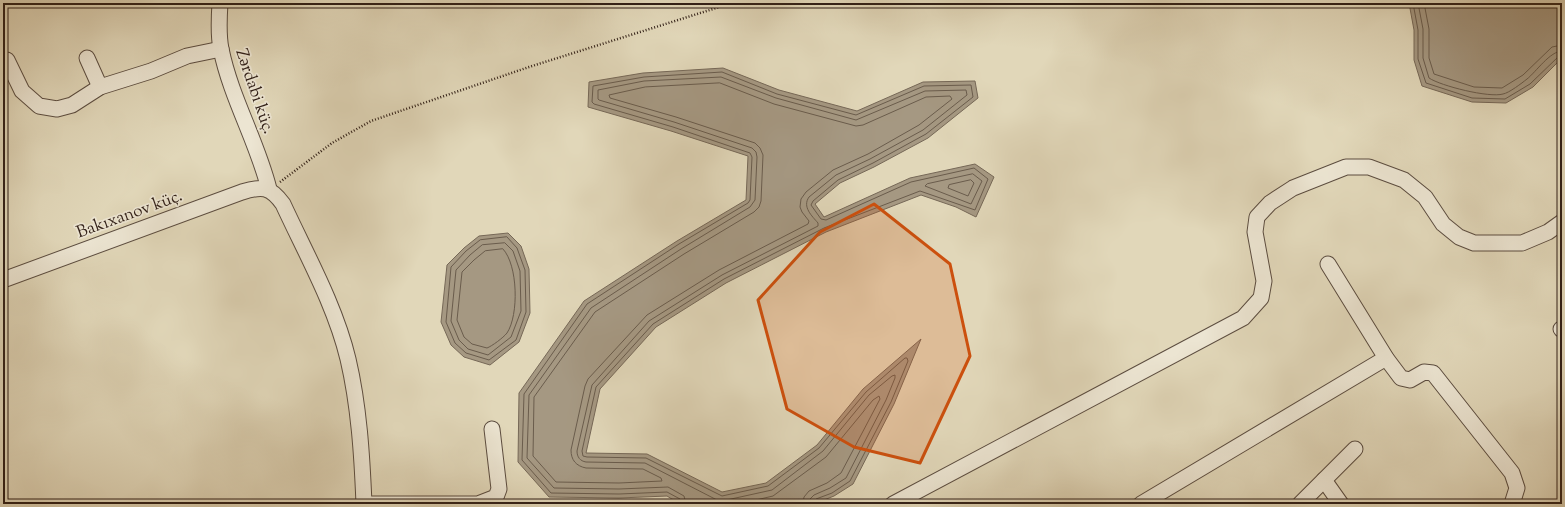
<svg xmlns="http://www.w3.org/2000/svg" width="1565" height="507" font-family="'Sorts Mill Goudy',serif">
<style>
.water{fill:#a59882;stroke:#766857}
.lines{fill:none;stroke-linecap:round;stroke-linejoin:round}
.shore{stroke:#6a5c4c;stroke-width:1}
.minor-casing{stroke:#5c4d40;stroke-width:17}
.path{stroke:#301f17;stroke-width:2.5;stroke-dasharray:1 2;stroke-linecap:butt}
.minor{stroke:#ece5d2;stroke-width:15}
.marked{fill:#cc500e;fill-opacity:0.2;stroke:#cc500e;stroke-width:3;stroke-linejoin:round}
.labels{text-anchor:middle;stroke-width:3.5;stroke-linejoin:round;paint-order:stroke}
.street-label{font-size:17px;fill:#301f17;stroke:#ece5d2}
</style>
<rect width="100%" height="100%" fill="#e1d7b9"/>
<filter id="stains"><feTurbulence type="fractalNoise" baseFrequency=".005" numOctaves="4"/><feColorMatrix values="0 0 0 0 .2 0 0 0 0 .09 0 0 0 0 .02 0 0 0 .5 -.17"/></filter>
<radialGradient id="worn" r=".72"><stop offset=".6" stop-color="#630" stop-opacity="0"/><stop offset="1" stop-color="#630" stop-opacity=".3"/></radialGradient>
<!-- water -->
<g class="water">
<path d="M1409,3H1562V58L1533,87L1506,103L1472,102L1422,86L1414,60V30Z"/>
<path d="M723,68L779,90L857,111L923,82L975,81L978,98L928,138L874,167L840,183L815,204L824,217L910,178L975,164L994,177L976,217L956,207L921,195L826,232L726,283L656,327L600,389L586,453L647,454L722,492L766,483L817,445L863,389L921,339L894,404L853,484L834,496L814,504H680L667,496L619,498L549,497L518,462L519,393L584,301L677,241L746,200L748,156L671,131L588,107L589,82L643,73Z"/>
<path d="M508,233L521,246L529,269L530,313L519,342L490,365L464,357L451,345L441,322L447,265L464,248L479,236Z"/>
</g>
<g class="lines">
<!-- shore -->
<g class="shore">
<path d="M1413,3L1418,30V59L1426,83L1472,98L1505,99L1530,84L1558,57L1562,56"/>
<path d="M1418,3L1423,29V58L1429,78C1441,86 1489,98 1503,94C1509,93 1522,83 1527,79C1536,72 1550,51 1562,51"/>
<path d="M1424,3L1429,29V58L1434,74L1474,87L1502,88L1523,75L1552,47L1562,45"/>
<path d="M720,83L774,104L856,126L863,125L926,97L950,96L952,99L919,125L868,154L833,170L806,192L801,199L800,207L802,212L809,221L808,224L719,270L647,315L588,379L585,386L571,450C571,460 576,466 586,468L643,469L661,478L662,481L619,483L556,482L533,456L534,397L595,312L684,254L754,212L759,207L761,201L763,155L760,148L755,143L676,117L610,98L609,95L645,87Z"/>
<path d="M973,174L982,181L971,204L925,186L927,184Z"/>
<path d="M971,180L974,183L968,196L948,188L949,185Z"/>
<path d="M507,237L517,248L525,270L526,312L516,340L489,360L466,353L455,343L446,322L451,267L466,251L480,240Z"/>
<path d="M505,243L513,251L520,271L521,311L511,337L488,355L468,349L459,340L451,321L456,270L470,255L482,245Z"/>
<path d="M503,249C518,265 519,315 507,333C503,338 492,346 487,348L472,344L464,337L457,320L462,272L474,260L485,251Z"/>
<path d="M681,504L680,499L667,492L619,494L551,493L522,460L524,394L587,304L679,244L748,203L750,200L752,157L750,153L673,127L594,104L592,102L593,86L644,77L722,72L777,94L856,115L924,86L971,85L973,97L926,134L873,163L838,180L813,201L811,205L821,219L826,220L911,182L974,168L988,179L975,210L920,191L824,228L724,279L653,324L596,387L582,451L583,456L587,457L646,458L722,496L768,486L819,448L866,392L905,358H907L908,361L891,402L850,481L832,493L816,499L814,504"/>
<path d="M686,504L684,496L668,487L619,489L554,488L527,458L529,395L591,308L681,249L750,207L755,200L757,157L756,152L752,148L674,122L599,100L598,99V90L644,81L721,77L776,98L856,120L925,91L966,90L967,95L923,130L870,159L836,175L809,197C802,207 812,216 818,223V226L722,275L649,321L592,385L577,451C577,457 580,461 586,462L645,463L717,500L722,501L772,490L823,451L869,395L892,376L895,375V378L886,400L846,478L830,488L814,495L810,499L809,504"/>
<path d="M739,504L773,496L826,457L873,400L879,396L880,399L841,473L827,483L809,491L804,497L803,504"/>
</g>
<defs>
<g id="minor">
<path d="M220,3C219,18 218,34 221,49C231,98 257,141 269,189"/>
<path d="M87,58L100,87"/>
<path d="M7,60L22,91L39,106L57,109L72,105L100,87L151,71L187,56L221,49"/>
<path d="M1328,264L1386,358L1401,378L1410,380L1424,372L1433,373L1512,473L1517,488L1512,504"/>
<path d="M3,280L242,192C262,186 270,186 283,204C306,254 335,305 348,359C359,406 362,455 364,504"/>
<path d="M1561,329L1562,330"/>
<path d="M1324,480L1341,504"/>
<path d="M364,504H478L496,497L499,489L492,429"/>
<path d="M893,504L1243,318L1261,298L1264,281L1255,232L1257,217L1270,203L1293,188L1346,167H1369L1404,180L1425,197L1443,224L1459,237L1474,243H1522L1548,232L1562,222"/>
<path d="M1141,504L1386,358"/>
<path d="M1300,504L1355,449"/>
</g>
</defs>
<!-- minor casing -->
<use href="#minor" class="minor-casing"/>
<!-- path -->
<path class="path" d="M280,182L332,143L371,121L529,67L732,3"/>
<!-- minor -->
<use href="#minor" class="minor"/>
</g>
<!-- marked area -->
<path class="marked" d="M874,204L950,264L970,356L920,463L854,447L787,409L758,300L820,232Z"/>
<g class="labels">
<!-- street labels -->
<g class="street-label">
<text transform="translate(256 91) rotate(71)" y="6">Zərdabi küç.</text>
<text transform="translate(129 213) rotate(-20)" y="6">Bakıxanov küç.</text>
</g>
</g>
<!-- margin -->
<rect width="1565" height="507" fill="none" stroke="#e1d7b9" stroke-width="16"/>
<rect x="4" y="4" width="1557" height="499" fill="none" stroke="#301f17" stroke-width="2"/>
<rect x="8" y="8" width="1549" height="491" fill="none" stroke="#301f17"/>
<rect width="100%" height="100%" filter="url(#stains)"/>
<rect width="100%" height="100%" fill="url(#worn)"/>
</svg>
